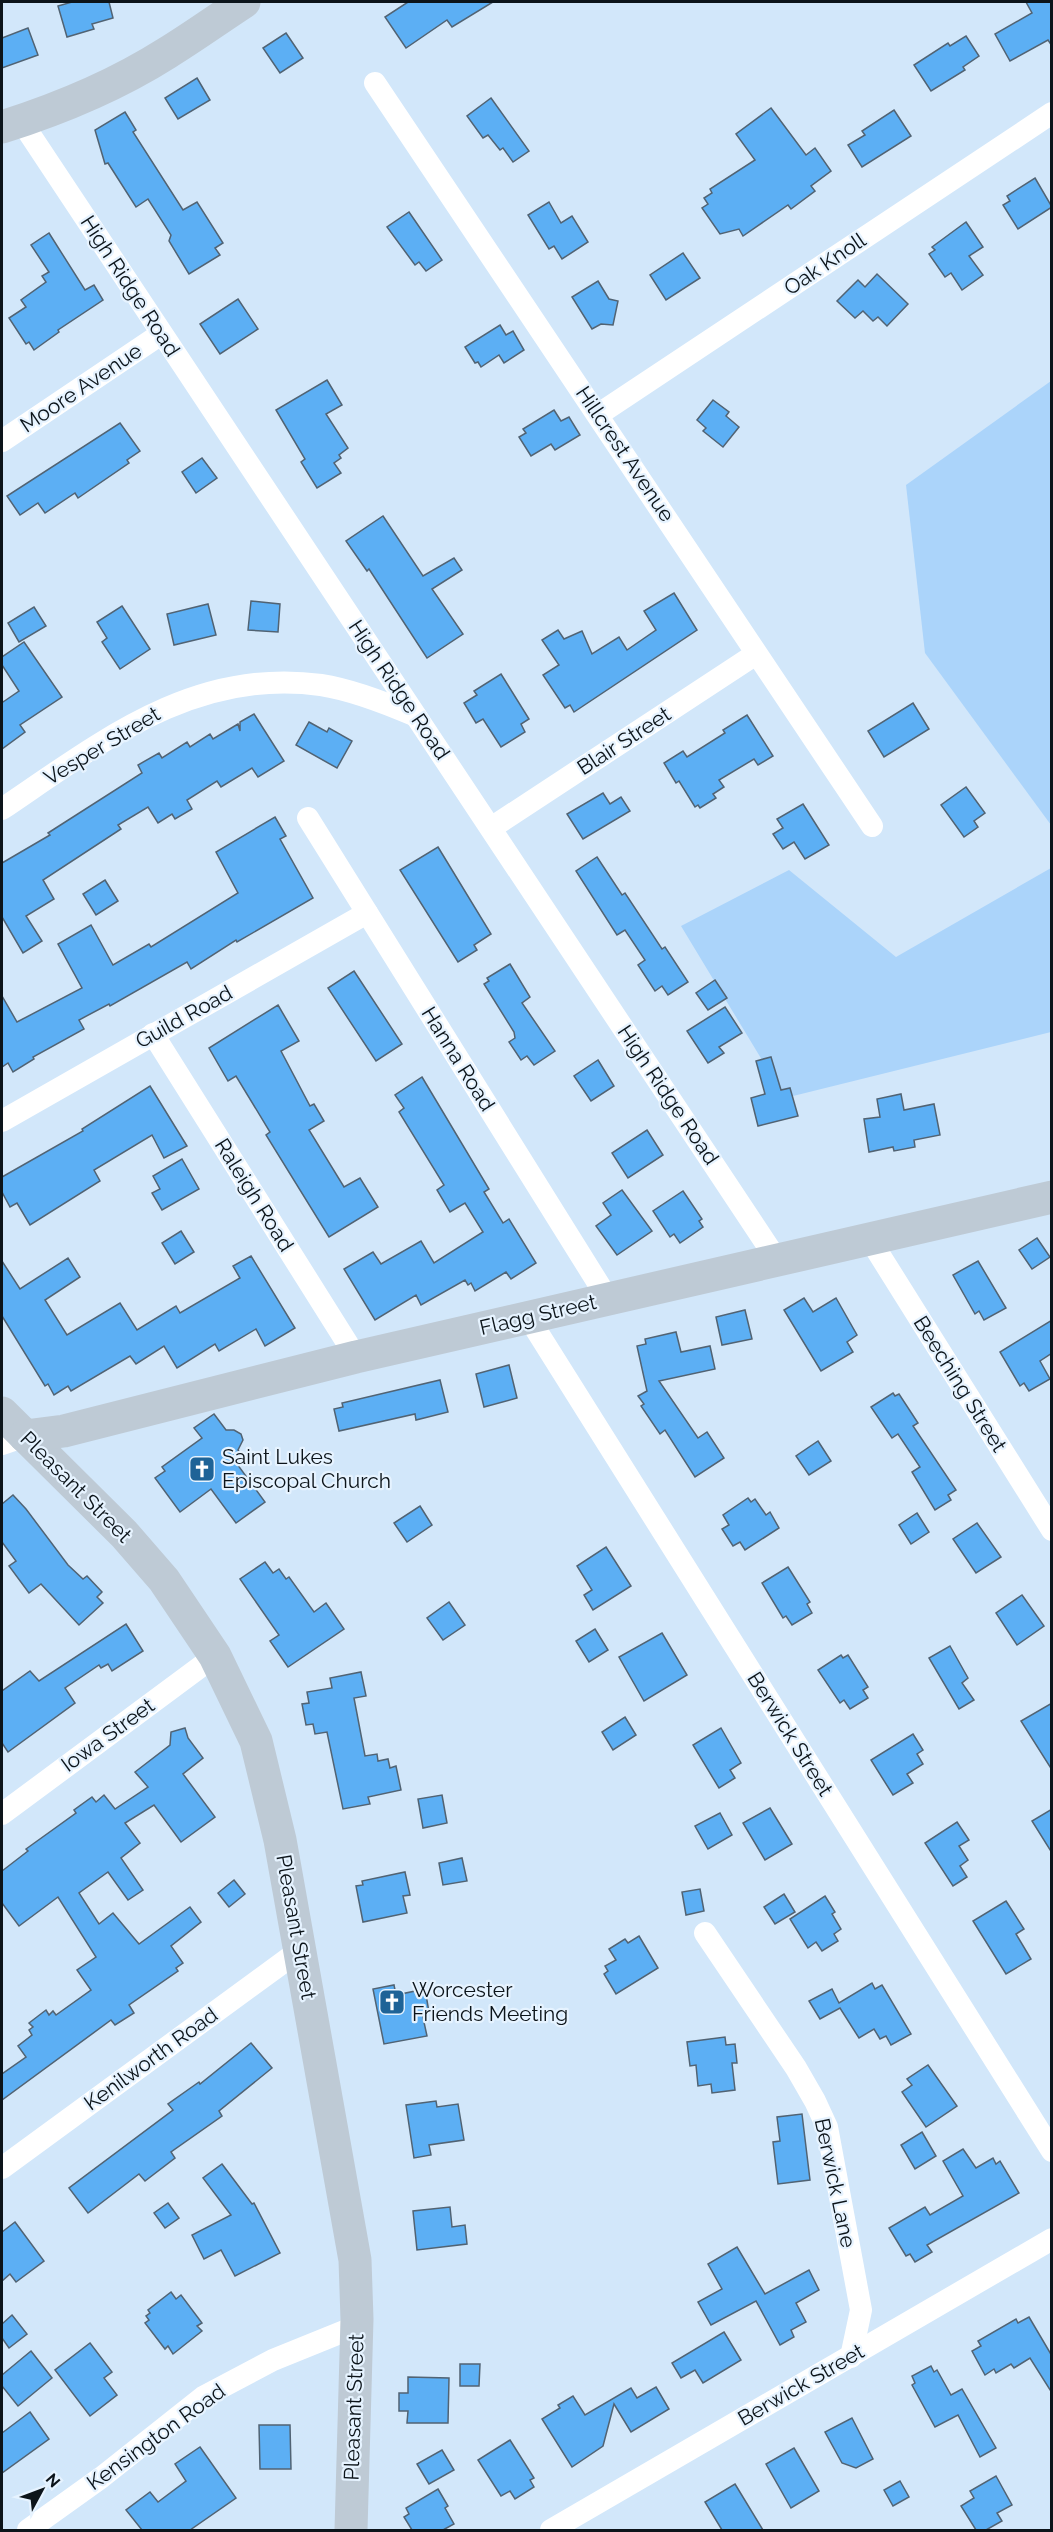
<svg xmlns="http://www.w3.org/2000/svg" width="1053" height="2532" font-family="Raleway,sans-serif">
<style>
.green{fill:#abd4fa}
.building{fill:#5caff4;stroke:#516373;stroke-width:1.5}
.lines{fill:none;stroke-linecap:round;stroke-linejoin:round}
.street{stroke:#fff;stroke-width:22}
.secondary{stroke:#becad5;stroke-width:33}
.labels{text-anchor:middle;stroke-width:4.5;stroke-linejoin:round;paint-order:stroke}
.street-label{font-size:21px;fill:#0c141a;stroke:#e6f3ff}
.poi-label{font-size:21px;fill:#0c141a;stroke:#e6f3ff;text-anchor:start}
</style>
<rect width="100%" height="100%" fill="#d2e7fa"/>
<!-- green -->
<g class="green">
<path d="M1051,381V825L925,653L906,485Z"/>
<path d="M1051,868V1032L785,1098L681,926L789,870L896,957Z"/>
</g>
<!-- building -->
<g class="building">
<path d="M72,2H109L113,18L92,24L94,29L67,37L58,6Z"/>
<path d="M408,2H493L452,27L447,20L406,48L385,17Z"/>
<path d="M1026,2H1052V46L1048,40L1010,61L995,34L1032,13Z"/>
<path d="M28,28L38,55L2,68V38Z"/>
<path d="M286,33L303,58L280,73L263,48Z"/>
<path d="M966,36L979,56L963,67L965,70L931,91L914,65L948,43L950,46Z"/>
<path d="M197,78L210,100L178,119L165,98Z"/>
<path d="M491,98L529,151L513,162L503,148L500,150L488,135L483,138L467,116Z"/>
<path d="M771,108L806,155L815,148L831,171L811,186L815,191L791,209L788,205L743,236L739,229L720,234L702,208L708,204L704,198L712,193L710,189L755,160L736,134Z"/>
<path d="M894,110L911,136L862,167L848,145L865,135L862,131Z"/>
<path d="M125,112L136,130L133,132L183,210L197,202L223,243L215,248L220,255L189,274L169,241L171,235L148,199L136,207L108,163L105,164L95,130Z"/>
<path d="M1035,178L1052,207L1018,229L1003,205L1010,201L1007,196Z"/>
<path d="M549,202L561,223L572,216L588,242L562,259L554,246L549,249L528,215Z"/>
<path d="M409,212L442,260L426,271L419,262L415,265L387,227Z"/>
<path d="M966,222L983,247L969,256L983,275L962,290L951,273L945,277L929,254L935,250L932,247Z"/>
<path d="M49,233L85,290L94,285L103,300L58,330L59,332L34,350L29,342L26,344L9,318L26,307L21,300L46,282L42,276L49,272L31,245Z"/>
<path d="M683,253L700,278L666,300L650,275Z"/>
<path d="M877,274L908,304L887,326L878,317L873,321L863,311L855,318L837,301L858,280L865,287Z"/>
<path d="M598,281L609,299L618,301L613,325L601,324L592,329L572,297Z"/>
<path d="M238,299L258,329L220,354L200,324Z"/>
<path d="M500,325L506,335L513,331L524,350L504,363L499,355L481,367L478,362L475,363L465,347Z"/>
<path d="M327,380L342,405L326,414L348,448L339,455L341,458L334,463L341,473L317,488L301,462L305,459L276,410Z"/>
<path d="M713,400L729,412L726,416L739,427L723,447L703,431L706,428L697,420Z"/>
<path d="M554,410L561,421L569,417L580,435L555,450L551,444L531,456L519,437L526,433L523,429Z"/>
<path d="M120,423L140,451L127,460L129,463L78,498L75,493L45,513L38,503L20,515L7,496Z"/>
<path d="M202,458L217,478L196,493L182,472Z"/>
<path d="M383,516L423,576L454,558L462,570L432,589L463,634L427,658L369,569L367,571L346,541Z"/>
<path d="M674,593L697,630L574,712L570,705L565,708L543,675L559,665L542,640L558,630L564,639L582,631L592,654L619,637L627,650L656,630L644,611Z"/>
<path d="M251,601L280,604L278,632L248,630Z"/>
<path d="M208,604L216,635L174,645L167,614Z"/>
<path d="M122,606L150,649L120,669L102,642L107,638L97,622Z"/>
<path d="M34,607L46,626L19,642L8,623Z"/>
<path d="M24,642L62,697L20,725L25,732L2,749V700L3,702L19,691L2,665V657Z"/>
<path d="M501,674L529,719L521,724L525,732L501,747L483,719L476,723L464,703L477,695L474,691Z"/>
<path d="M913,703L929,729L884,757L868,731Z"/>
<path d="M254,714L284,761L258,777L252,768L221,787L217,781L187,800L192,809L175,819L172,814L158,823L148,807L118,825L121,829L43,880L54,899L26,916L42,941L23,953L2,917V863L50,835L48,833L142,773L138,765L159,753L162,758L187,742L190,747L210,734L213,739L238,724L240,731V722Z"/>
<path d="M747,715L773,756L758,765L754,759L719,780L724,787L713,794L716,798L700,808L698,805L695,807L679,781L676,783L664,763L683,751L687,757L725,733L723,730Z"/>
<path d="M309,722L327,732L329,728L352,741L337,768L296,745Z"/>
<path d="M966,787L985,813L974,821L978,827L964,837L941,805Z"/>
<path d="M603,793L610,804L621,797L630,811L583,839L567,814Z"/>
<path d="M803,804L829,845L805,859L794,842L783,849L773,834L783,828L777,819Z"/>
<path d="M275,817L286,836L280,839L313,898L237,942L236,940L191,969L187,962L110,1006L109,1004L79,1020L84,1029L33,1057L34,1059L13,1072L8,1063L2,1067V996L17,1022L82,988L58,944L91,925L113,965L149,944L151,947L238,893L216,852Z"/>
<path d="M438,847L491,934L474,945L477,950L458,962L400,870Z"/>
<path d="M597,857L622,895L625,893L662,949L665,947L688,982L668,995L662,986L655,991L638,965L645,960L625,930L617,935L576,871Z"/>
<path d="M105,880L118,901L96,915L83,894Z"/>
<path d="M510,964L530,997L522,1003L555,1051L534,1065L527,1056L521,1060L509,1042L515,1038L514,1032L484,984L489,981L487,978Z"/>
<path d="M354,971L402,1044L376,1061L328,988Z"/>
<path d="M715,980L727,998L708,1010L696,993Z"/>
<path d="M278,1005L299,1041L281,1051L310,1106L314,1104L324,1121L309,1130L344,1187L360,1178L378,1207L329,1237L266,1135L270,1132L236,1076L228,1081L209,1048Z"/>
<path d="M725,1007L742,1033L719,1047L724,1053L708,1063L687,1031Z"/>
<path d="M771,1057L781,1090L790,1088L798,1116L758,1126L751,1098L765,1094L756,1061Z"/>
<path d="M598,1060L614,1086L591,1101L574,1076Z"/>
<path d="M422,1077L489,1189L484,1192L503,1223L509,1219L536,1263L511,1279L506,1272L475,1291L471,1283L468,1285L465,1280L421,1305L416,1295L375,1320L344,1269L373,1252L381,1264L421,1241L434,1263L483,1232L465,1203L450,1212L437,1190L444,1185L399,1112L404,1108L395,1095Z"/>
<path d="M150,1086L187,1146L164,1158L152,1135L94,1170L100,1181L30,1225L17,1203L10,1207L2,1192V1177L83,1131L82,1129Z"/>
<path d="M901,1094L904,1110L934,1104L940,1135L914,1140L915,1147L894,1151L893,1147L869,1152L864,1119L880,1117L877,1099Z"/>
<path d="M647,1130L663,1155L628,1178L612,1153Z"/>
<path d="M182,1159L199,1189L162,1210L152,1193L160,1189L153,1176Z"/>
<path d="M622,1190L652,1231L617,1255L596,1226L611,1215L603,1203Z"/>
<path d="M683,1191L702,1219L699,1221L703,1227L680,1243L674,1234L670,1237L653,1211Z"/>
<path d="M181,1231L194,1252L175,1264L162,1243Z"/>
<path d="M1037,1238L1050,1257L1032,1269L1019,1250Z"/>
<path d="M251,1256L295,1328L265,1346L256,1329L219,1351L215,1344L177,1368L164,1346L136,1364L130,1356L71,1391L68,1386L54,1395L48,1384L45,1386L2,1316V1261L20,1289L68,1258L80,1277L45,1300L67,1335L120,1303L137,1330L176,1306L180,1313L240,1278L233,1266Z"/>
<path d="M978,1261L1006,1308L984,1320L979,1311L975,1314L953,1275Z"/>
<path d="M804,1298L813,1312L836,1298L857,1335L847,1342L853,1352L821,1371L784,1310Z"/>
<path d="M745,1310L752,1339L722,1345L716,1317Z"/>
<path d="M1052,1320V1353L1040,1361L1050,1379L1029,1391L1024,1383L1020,1386L1000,1352Z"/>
<path d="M676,1332L681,1352L710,1346L715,1369L659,1381L698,1438L707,1432L724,1458L695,1477L665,1430L660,1434L641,1406L644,1404L638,1396L647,1391L637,1346L646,1344L645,1339Z"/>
<path d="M509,1365L517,1398L484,1407L476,1374Z"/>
<path d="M440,1380L448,1412L416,1420L415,1414L339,1431L334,1409L343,1407L342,1403Z"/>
<path d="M893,1393L895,1396L899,1394L918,1423L913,1426L956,1490L948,1495L951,1500L935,1510L912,1472L920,1467L898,1434L892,1438L871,1407Z"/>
<path d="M214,1414L226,1430H234L241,1434L243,1440L238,1450L244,1459L237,1464L265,1502L236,1523L211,1489L180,1512L155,1478L165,1471L162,1467L202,1438L194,1428Z"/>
<path d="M818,1441L831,1461L809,1475L796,1456Z"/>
<path d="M13,1495L26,1509L68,1565L83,1579L87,1576L102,1592L97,1597L103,1603L79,1625L41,1584L29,1593L9,1566L16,1561L2,1542V1504Z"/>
<path d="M748,1498L751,1502L755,1499L766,1515L770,1512L779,1528L745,1550L740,1542L733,1546L722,1529L729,1525L723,1515Z"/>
<path d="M420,1506L432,1525L407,1542L394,1523Z"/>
<path d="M917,1513L929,1532L911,1544L899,1525Z"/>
<path d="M977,1523L1001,1557L976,1573L953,1539Z"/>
<path d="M606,1547L631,1586L593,1610L584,1595L592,1590L577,1566Z"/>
<path d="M265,1562L273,1573L279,1569L286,1579L289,1577L314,1612L326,1603L344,1629L288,1667L270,1641L279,1635L240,1579Z"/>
<path d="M788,1567L810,1602L807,1604L812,1613L792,1625L786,1616L783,1618L762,1583Z"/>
<path d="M1022,1595L1044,1626L1017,1645L996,1613Z"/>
<path d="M449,1602L465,1625L443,1640L427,1618Z"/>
<path d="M126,1624L143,1651L112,1671L108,1664L101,1668L99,1665L65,1688L75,1703L8,1752L2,1743V1691L30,1671L39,1681Z"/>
<path d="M595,1629L608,1650L589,1662L576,1641Z"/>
<path d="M662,1633L687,1675L644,1701L619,1657Z"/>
<path d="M950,1646L968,1678L962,1683L974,1700L959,1709L929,1658Z"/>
<path d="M841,1655L843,1658L848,1655L868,1687L863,1690L868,1698L850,1709L844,1700L840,1703L818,1670Z"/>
<path d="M361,1672L366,1696L354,1698L365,1756L377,1754L378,1761L388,1759L390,1768L396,1766L401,1790L368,1797L370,1804L343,1809L327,1732L315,1734L313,1724L306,1725L302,1704L309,1703L307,1692L332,1688L330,1678Z"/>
<path d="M1052,1703V1770L1021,1721Z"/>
<path d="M625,1717L636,1735L613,1750L602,1732Z"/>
<path d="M185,1728L188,1738L203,1758L183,1774L215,1817L181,1842L154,1805L125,1823L140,1843L121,1858L143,1890L128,1900L108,1872L79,1893L99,1924L113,1913L139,1944L190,1907L201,1922L171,1946L183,1963L176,1968L178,1971L129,2005L134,2013L115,2025L111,2020L2,2100V2074L26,2057L18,2046L32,2035L29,2030L33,2027L29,2023L46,2010L49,2015L53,2011L56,2015L91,1990L77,1970L96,1957L58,1897L19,1926L2,1903V1871L28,1851L26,1849L76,1813L74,1810L92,1797L96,1802L104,1795L115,1809L148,1787L135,1772L170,1745L171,1732Z"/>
<path d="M721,1728L741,1763L730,1770L735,1778L719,1788L693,1745Z"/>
<path d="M913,1734L923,1750L917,1754L923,1764L907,1774L913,1783L893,1795L871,1760Z"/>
<path d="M442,1795L447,1823L423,1828L418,1799Z"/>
<path d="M770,1808L792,1844L765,1860L743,1823Z"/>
<path d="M1052,1809V1853L1032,1821Z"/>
<path d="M720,1813L732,1835L708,1849L695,1826Z"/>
<path d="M957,1822L969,1840L959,1846L968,1860L960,1866L967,1877L953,1886L925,1843Z"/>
<path d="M462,1858L467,1881L443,1885L439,1863Z"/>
<path d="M405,1872L410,1895L403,1896L407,1913L363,1922L356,1886L363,1885L362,1881Z"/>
<path d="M234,1880L245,1894L229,1907L218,1893Z"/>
<path d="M700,1889L704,1911L686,1915L682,1892Z"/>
<path d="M784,1894L795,1912L775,1924L764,1907Z"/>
<path d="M825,1896L835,1912L832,1914L841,1929L834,1934L838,1941L822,1951L816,1942L808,1948L790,1919Z"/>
<path d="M1006,1901L1024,1929L1016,1934L1031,1959L1006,1974L973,1921Z"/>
<path d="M639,1936L658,1968L616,1994L604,1974L608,1971L605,1966L616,1960L609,1949L625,1939L628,1943Z"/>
<path d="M872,1983L875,1989L882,1985L911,2034L891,2045L886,2036L880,2039L874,2029L859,2038L840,2008L820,2019L809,2001L832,1989L839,2003Z"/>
<path d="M394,1985L396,1995L425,1989L429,2012L422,2013L427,2036L384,2044L373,1989Z"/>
<path d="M725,2037L726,2045L735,2044L737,2063H732L735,2090L712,2093L711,2084L698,2086L696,2065L690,2066L687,2042Z"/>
<path d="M251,2043L272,2068L219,2111L222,2116L171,2152L175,2158L145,2181L139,2174L88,2213L69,2188L173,2110L168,2104L199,2082L200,2084Z"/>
<path d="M928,2065L957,2106L926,2127L902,2092L912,2085L907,2079Z"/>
<path d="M436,2101L437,2107L458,2104L464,2140L429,2145L431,2155L414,2158L406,2105Z"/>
<path d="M802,2114L810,2180L778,2184L773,2142L780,2141L777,2117Z"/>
<path d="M922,2132L936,2156L915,2169L901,2145Z"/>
<path d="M963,2149L976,2168L993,2158L996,2164L1000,2161L1019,2193L927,2245L932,2252L915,2262L910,2254L906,2256L889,2228L925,2207L930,2215L963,2196L943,2161Z"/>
<path d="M222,2164L252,2204L254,2203L280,2253L235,2276L221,2250L204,2259L192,2235L231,2215L203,2178Z"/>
<path d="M168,2203L179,2218L165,2228L154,2213Z"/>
<path d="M450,2207L452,2227L465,2225L467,2244L417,2250L413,2211Z"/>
<path d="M15,2222L44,2261L16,2282L10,2274L2,2281V2232Z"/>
<path d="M737,2247L765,2294L809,2270L819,2290L796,2303L806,2322L791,2330L794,2337L780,2345L756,2301L711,2325L698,2302L722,2289L708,2264Z"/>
<path d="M171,2292L176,2299L181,2295L202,2323L197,2326L202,2331L173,2354L168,2346L165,2349L145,2323L149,2320L146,2316L150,2313L148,2310Z"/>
<path d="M12,2315L27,2334L9,2348L2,2338V2324Z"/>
<path d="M1029,2317L1052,2356V2393L1030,2358L1014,2368L1011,2364L996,2373L994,2369L985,2375L972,2351L981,2346L978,2341L1016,2319L1018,2323Z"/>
<path d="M724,2332L741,2360L703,2383L695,2370L681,2378L672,2363Z"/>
<path d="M90,2343L112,2372L104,2378L117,2395L90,2416L55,2370Z"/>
<path d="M31,2351L52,2378L18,2406L2,2386V2375Z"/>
<path d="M460,2364H480L479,2386H460Z"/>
<path d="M931,2366L934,2372L937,2370L951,2395L962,2389L996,2448L980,2457L958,2415L935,2427L912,2385L915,2383L912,2376Z"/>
<path d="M408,2377L449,2378L448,2423H407L408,2411H399V2393H408Z"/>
<path d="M656,2387L669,2409L631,2432L614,2404L603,2446L572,2467L542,2419L560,2408L558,2405L573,2396L585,2415L631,2388L637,2398Z"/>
<path d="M30,2412L49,2439L2,2473V2433Z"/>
<path d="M852,2418L873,2459L856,2468L842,2463L825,2432Z"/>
<path d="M259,2425H290L291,2469H260Z"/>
<path d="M510,2440L534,2478L530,2480L534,2487L515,2499L510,2491L501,2496L478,2460Z"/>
<path d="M200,2447L236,2498L190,2530H142L126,2510L150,2492L158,2502L186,2481L175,2464Z"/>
<path d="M794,2448L819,2491L791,2508L766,2464Z"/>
<path d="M442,2450L454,2470L429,2484L417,2464Z"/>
<path d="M996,2476L1012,2505L997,2513L1002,2521L986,2530H976L961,2506L974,2498L970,2491Z"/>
<path d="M900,2481L909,2497L893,2506L884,2490Z"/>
<path d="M735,2484L763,2530H722L705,2502Z"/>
<path d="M438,2489L448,2506L445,2508L454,2524L443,2530H412L404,2517L409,2514L406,2508Z"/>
</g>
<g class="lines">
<!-- street -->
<g class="street">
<path d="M375,83L872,826"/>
<path d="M21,121L777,1260"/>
<path d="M599,414L1052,113"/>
<path d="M2,441L161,334"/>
<path d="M2,809C100,743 194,667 321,685C353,690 386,703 416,716"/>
<path d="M308,818L608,1299"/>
<path d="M491,828L756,654"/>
<path d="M153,1034L356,1357"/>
<path d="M2,1121L367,913"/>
<path d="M869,1238L1052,1530"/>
<path d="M528,1317L1052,2151"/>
<path d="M2,1444L25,1436"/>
<path d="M2,1814L215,1656"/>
<path d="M705,1933L796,2068L815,2101L827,2127L861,2310L851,2357"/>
<path d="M2,2168L300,1950"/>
<path d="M28,2530L102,2477L203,2397L273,2360L357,2326"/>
<path d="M551,2530L1052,2239"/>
</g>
<!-- secondary -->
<g class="secondary">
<path d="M2,127C59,109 115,86 167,53C193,37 218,19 244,2"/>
<path d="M2,1413L124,1534L164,1580L215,1656L256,1741L280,1840L355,2260L357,2319L351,2530"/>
<path d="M25,1436L64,1431L356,1357L1052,1197"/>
</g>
</g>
<!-- icons -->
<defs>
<symbol id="church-square" viewBox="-11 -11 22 22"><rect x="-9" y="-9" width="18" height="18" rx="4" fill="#1e6397" stroke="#e6f3ff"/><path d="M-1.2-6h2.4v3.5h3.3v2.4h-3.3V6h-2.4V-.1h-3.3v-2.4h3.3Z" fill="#fff"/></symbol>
</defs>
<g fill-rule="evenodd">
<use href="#church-square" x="187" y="1454" width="30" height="30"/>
<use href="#church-square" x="377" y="1987" width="30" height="30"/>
</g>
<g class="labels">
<!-- street labels -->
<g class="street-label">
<text transform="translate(825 264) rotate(-34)" y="7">Oak Knoll</text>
<text transform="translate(130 286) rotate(57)" y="7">High Ridge Road</text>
<text transform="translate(81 388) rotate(-34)" y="7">Moore Avenue</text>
<text transform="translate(625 454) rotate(56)" y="7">Hillcrest Avenue</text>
<text transform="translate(399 690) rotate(56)" y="7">High Ridge Road</text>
<text transform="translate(624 741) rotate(-33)" y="7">Blair Street</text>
<text transform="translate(102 746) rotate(-31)" y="7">Vesper Street</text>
<text transform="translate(184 1017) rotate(-29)" y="7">Guild Road</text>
<text transform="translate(458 1059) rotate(58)" y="7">Hanna Road</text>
<text transform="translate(668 1095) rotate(56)" y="7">High Ridge Road</text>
<text transform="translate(254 1195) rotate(58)" y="7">Raleigh Road</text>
<text transform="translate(538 1315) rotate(-13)" y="7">Flagg Street</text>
<text transform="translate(960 1384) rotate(58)" y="7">Beeching Street</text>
<text transform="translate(76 1487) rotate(45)" y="7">Pleasant Street</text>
<text transform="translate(790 1734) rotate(58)" y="7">Berwick Street</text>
<text transform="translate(108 1735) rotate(-36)" y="7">Iowa Street</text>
<text transform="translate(296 1927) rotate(80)" y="7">Pleasant Street</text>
<text transform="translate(151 2059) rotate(-36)" y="7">Kenilworth Road</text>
<text transform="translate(835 2183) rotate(78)" y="7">Berwick Lane</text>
<text transform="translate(801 2385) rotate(-30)" y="7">Berwick Street</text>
<text transform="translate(354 2407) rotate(-88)" y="7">Pleasant Street</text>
<text transform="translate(156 2437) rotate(-36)" y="7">Kensington Road</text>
</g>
<!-- poi labels -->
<g class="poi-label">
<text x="222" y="1464">Saint Lukes<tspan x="222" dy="24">Episcopal Church</tspan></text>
<text x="412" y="1997">Worcester<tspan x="412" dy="24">Friends Meeting</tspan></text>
</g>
</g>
<!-- border -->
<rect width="1053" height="2532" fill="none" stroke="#0c141a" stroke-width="6"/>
<!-- north arrow -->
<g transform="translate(42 2490) rotate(49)" stroke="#e6f3ff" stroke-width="4.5" paint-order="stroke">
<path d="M0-4.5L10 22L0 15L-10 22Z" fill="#0c141a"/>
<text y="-9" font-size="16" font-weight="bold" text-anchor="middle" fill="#0c141a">N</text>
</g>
</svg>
